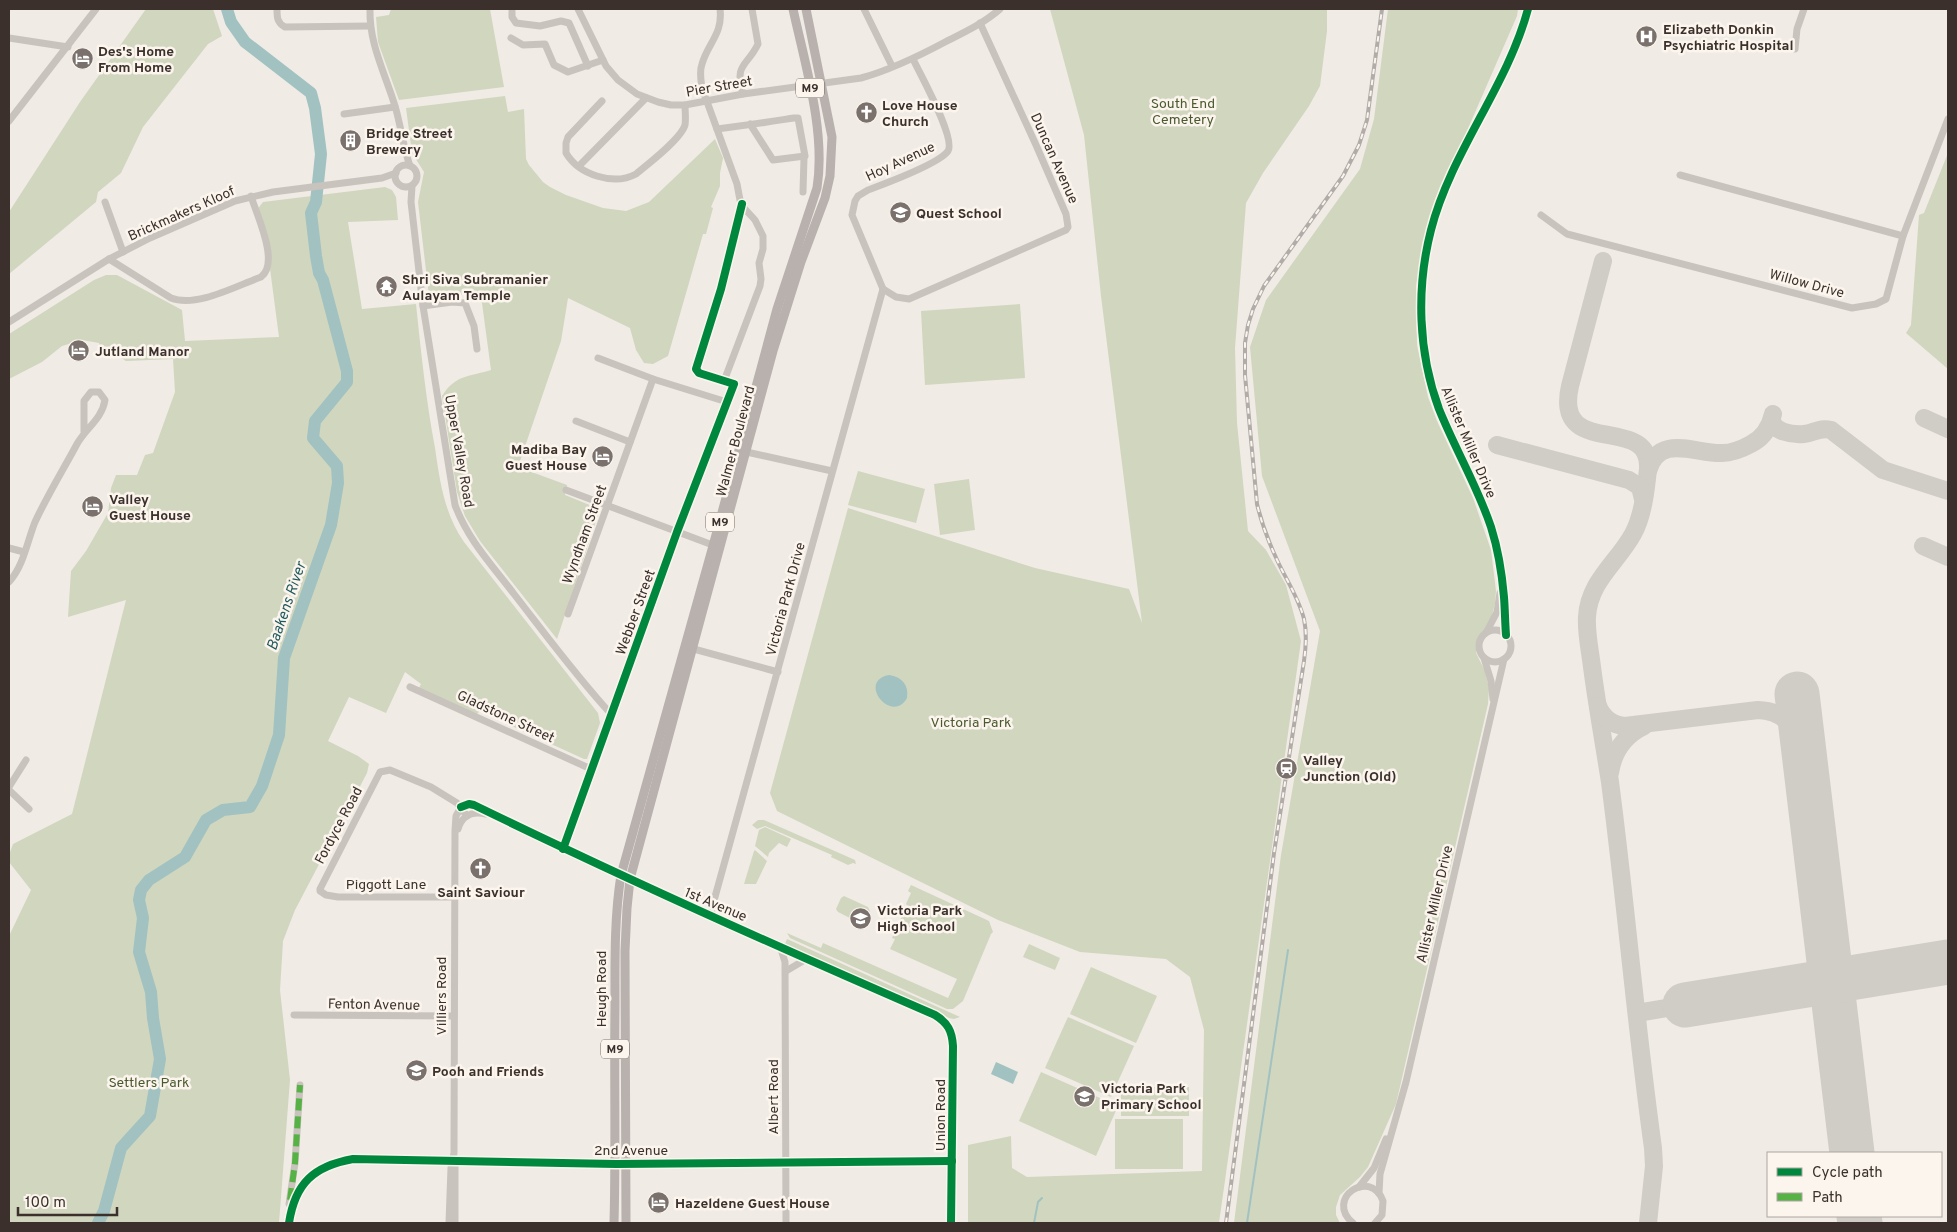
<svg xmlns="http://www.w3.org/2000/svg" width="1957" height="1232" font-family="Overpass,sans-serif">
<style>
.green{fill:#d1d6bf}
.water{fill:#a1c2c1}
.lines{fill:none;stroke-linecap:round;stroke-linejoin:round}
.stream{stroke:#a1c2c1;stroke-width:2}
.river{stroke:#a1c2c1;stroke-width:12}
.taxiway{stroke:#d0ccc6;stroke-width:18}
.runway{stroke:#d0ccc6;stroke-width:45}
.minor{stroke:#c9c3be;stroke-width:7}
.major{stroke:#b8b1ad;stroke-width:9}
.rail-casing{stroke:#b1aca8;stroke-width:4}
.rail{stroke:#fbf5ee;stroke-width:2;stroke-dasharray:5.5;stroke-linecap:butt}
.quiet{stroke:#57b246;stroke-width:6;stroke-dasharray:12 6;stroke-linecap:butt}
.cycleway-casing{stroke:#fbf5ee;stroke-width:11}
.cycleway{stroke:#00873e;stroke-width:8}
.labels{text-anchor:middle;stroke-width:5;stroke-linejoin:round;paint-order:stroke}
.shield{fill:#fbf5ee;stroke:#756b66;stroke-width:1}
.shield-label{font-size:12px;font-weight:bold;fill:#3b302b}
.poi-label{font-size:14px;font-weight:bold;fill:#3b302b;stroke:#fbf5ee;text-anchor:start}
.street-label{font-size:14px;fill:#3b302b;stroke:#fbf5ee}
.park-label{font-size:14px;fill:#4a5a2e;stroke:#fbf5ee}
.water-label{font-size:15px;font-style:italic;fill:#1f5a5e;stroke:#fbf5ee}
</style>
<rect width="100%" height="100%" fill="#f0ebe5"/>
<!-- green -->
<g class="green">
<path d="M146,9H213L222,36L208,44L143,127L121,173L98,192L96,202L9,274V212L80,102Z"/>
<path d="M391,9H490L504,87L399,100L378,42L376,17L389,15Z"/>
<path d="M1050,9H1327V31L1320,86L1309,106L1263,173L1246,203L1235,348L1237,423L1248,531L1266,550L1286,585L1301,641L1219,1223H968V1145L1011,1136L1012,1168L1027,1177L1202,1171L1204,1030L1190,977L1166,959L1080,952L998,920L777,811L770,793L848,508L1035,568L1129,589L1142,623L1101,296L1084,135Z"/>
<path d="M1388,9H1518L1517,16L1432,211L1422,250L1416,287L1417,345L1428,397L1437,421L1473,498L1491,550L1496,591L1495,603L1492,616L1476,645V653L1485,671L1489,688L1488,704L1396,1104L1368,1167L1360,1177L1340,1195L1336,1207V1215L1340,1223H1234L1281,855L1320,631L1262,476L1250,347L1266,300L1360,169L1374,119Z"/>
<path d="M505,96L508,112L524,109L526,159L529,165L543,182L550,187L566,195L603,208L626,211L649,202L715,139L723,158L720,173V186L711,207L713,208L706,234H703L668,356L653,364L644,363L636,350L630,328L568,298L561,341L518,467L567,485L565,495L597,508L599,512L557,639L480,541L465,516L457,492L442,396C456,374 469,377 491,370L482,303L467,294L437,299H432L429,296L418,202L424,172L412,153L406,108Z"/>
<path d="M1948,153V369L1906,333L1911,325L1919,215L1924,213Z"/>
<path d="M385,187L392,190L396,197L398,220L348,222L362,309L416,304C421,352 426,400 435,448C440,482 444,513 464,542L598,713L600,723L587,759H584L505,723L503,713L499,719C493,711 486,703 477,714L419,688L421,684L405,672L386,713L349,697L328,741L358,756L369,764L367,773L295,910L283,941L280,990L290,1080L279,1223H9V936L31,890L9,862V855L13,844L72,814L126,600L68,617L71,571L86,551L108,513L111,488L116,475H137L145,455L153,453L175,392L173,359L126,361L118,356L100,355L99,343L82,340L62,346L42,362L9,379V334L94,280L106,275H117L182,310L185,341L279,337L269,261L256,211L263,202Z"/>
<path d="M1020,304L1025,378L925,385L921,311Z"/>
<path d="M858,471L925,489L916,523L848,505Z"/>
<path d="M969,479L975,530L940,535L934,484Z"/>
<path d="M758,820H764L846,856L855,860L856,864L853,863L848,865L831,857L832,855L765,826L757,829L752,825Z"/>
<path d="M765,827L791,839L787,847L779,843L769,853L768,857L755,846L759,830Z"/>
<path d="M755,850L767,861L756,884H744L754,851Z"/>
<path d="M911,885L989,921L993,932L991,934L963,1001L953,1009H947L790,938L787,933L821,948L823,943L948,998L957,979L890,949L895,939L892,938L907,905L906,904L911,893L908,891Z"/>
<path d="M844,896L868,907L870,911L865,922L862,924L838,912L836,909L841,898Z"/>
<path d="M787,939L960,1017L954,1019L949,1018L785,944Z"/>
<path d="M1029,944L1060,958L1055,970L1023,957Z"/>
<path d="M1091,967L1157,996L1136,1043L1070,1014Z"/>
<path d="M1068,1017L1134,1046L1111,1097L1045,1068Z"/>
<path d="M1041,1072L1118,1106L1096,1156L1019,1121Z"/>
<rect x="1121" y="1087" width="68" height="29"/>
<rect x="1115" y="1119" width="68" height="50"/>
</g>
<!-- water -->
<g class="water">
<path d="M889,675C902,677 909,685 907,698C892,725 856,681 889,675Z"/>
<path d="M996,1062L1018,1072L1013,1084L991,1074Z"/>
</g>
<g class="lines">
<!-- stream -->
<g class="stream">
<path d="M1034,1223L1038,1202L1042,1198"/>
<path d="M1247,1223L1288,950"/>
</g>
<!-- river -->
<path class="river" d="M98,1223L104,1211L121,1148L150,1116L160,1059L153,1018L151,992L139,952L143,918L139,900L141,890L149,880L185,857L206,820L223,810L250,807L262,786L279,735L284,658L331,525L338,483L337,466L313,438L315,421L347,382V371L323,280L319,273L316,256L311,213L316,202L321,154L315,108L311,93L245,42L231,22L227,9"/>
<!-- taxiway -->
<g class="taxiway">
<path d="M1603,261L1570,386C1553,461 1652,412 1648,469C1646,490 1643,516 1633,534C1617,563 1589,581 1587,617C1586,633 1590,650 1592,667C1597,705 1604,744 1610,782C1626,904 1636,1027 1653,1148L1654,1166L1648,1223"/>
<path d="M1772,418C1771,432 1793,435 1804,434C1814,433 1820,427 1831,430L1883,470L1948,491"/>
<path d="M1924,418L1948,429"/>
<path d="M1497,445L1629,480L1640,487L1643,499"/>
<path d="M1648,471C1659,433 1695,454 1722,453C1732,453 1742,449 1751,444C1763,438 1770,427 1773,414"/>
<path d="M1923,546L1948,557"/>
<path d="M1598,706C1603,718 1612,725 1625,726L1758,710C1792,711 1800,738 1805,767"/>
<path d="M1610,773C1613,752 1625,735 1644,726"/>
<path d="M1637,1013L1685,1005"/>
</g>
<!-- runway -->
<g class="runway">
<path d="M1797,694L1852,1153"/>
<path d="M1685,1005L1948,962"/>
<path d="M1859,1216L1860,1223"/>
</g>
<!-- minor -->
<g class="minor">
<path d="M277,9C277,17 277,23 285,27L370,26"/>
<path d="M370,9C369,44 385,73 395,106C401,126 403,147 410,166"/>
<path d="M512,9V17L516,23L540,26L561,21L569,23L588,66"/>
<path d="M578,9L606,66L618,80L637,94L658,102L671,105H685L743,94L861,78C891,70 919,56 947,41C965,32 984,23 1000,9"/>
<path d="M720,9C723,34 708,43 702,64C699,72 701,80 702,88L737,184L740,200L744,208L755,220L763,236V249L759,263L761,279L760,286L724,381"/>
<path d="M864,9L892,66"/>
<path d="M9,38L68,47"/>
<path d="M511,38L523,45L545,44L554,65L568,72L603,60"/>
<path d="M1795,49L1797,29L1804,9"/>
<path d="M743,94C734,63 747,67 758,44L752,9"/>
<path d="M602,101L568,137L566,143V153C579,175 614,186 636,174C648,164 681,139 685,125C686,119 685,111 685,105"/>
<path d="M344,114L395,107"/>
<path d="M9,121L96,9"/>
<path d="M717,129C743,126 768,122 794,118H798L805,156L773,160L750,124"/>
<circle cx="406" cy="176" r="11"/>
<path d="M579,166L646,98"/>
<path d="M1680,175L1903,236"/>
<path d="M412,186L411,202L423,306L455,505C468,540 492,565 514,594C546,635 576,676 611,714"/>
<path d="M803,192L804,158"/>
<path d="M105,202L123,252"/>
<path d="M1541,215L1567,234L1852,308L1876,304L1886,299L1903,236L1948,119"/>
<path d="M109,259L171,298C196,308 236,286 261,277C280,263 257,216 251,196"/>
<path d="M883,289L896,297L909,299L1066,230L1068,227L1066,214L1036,145L980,23"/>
<path d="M883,289L852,215L855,201L858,196L868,190C884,184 939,164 948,151C956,138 920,74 913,59"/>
<path d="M423,306L452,302L465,303L474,326L477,349"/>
<path d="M9,322L109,259L150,238L235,201L273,192L382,178L396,173"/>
<path d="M598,358L653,379L727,402"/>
<path d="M576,421L630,442"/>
<path d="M742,451L832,471"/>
<path d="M566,490L718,547"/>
<path d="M9,548L24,552"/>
<path d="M9,582C24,565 27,542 35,522C47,496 63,470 77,444C86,428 102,419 105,400L99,392H91L84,401V432"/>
<path d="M568,614L653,379"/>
<circle cx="1495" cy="646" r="16"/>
<path d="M1486,633L1497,612L1500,593"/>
<path d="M1506,635C1505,622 1505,610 1504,597C1502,574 1498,549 1491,527C1477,485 1455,449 1439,409C1418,352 1416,288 1431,230C1451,152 1507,87 1528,9"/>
<path d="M690,648L778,672"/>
<path d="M1484,658L1491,681L1493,699"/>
<path d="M410,687L591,769"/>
<path d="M9,787L26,760"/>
<path d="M9,790L29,809"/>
<path d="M461,807L469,804L474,805C626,879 780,948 935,1015C948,1023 952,1031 953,1046L951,1223"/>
<path d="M458,829C462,815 473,811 486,814"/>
<path d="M563,849L677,532L734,384L699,373L696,369L721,289L742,204"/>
<path d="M454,897H338L326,895L320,891V889L380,772L390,770L431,787L457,803L467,816"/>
<path d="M710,915L883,289"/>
<path d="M780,946L785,962L786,1223"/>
<path d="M786,971L808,958"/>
<path d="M294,1015L454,1016"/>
<path d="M1359,1187L1374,1168L1386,1139"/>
<path d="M1379,1193L1380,1174L1406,1082L1504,659"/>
<path d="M293,1203L289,1204L295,1163L300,1085"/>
<path d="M289,1223C295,1183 314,1166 353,1159L616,1164L952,1161"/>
<path d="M449,1223L451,1168L454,1153L455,831L456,816L461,807"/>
<path d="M455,1223V1164"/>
<path d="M1353,1223C1324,1199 1370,1167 1383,1201L1382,1215L1375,1223"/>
</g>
<!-- major -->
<g class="major">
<path d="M614,1223C616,1151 614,1079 615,1007C615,963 614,919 621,875L713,546L777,309L817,188C826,132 805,64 793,9"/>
<path d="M626,1223L625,951L627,908L630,879L773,351L801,262L825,198L830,176L832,137L806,9"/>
</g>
<defs>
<path id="rail" d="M1226,1223L1274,853L1304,661C1306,647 1307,633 1304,619C1299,599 1287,581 1278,562C1269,543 1262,525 1257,504L1245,375V343L1248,325L1253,309L1264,286L1343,176L1359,145L1367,120L1382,9"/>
</defs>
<!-- rail casing -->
<use href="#rail" class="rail-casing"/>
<!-- rail -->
<use href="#rail" class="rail"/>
<!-- quiet -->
<path class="quiet" d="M290,1200L295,1163L300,1085"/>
<defs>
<g id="cycleway">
<path d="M1506,635C1505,622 1505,610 1504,597C1502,574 1498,549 1491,527C1477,485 1455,449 1439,409C1418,352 1416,288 1431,230C1451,152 1507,87 1528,9"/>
<path d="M461,807L469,804L474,805C626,879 780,948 935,1015C948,1023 952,1031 953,1046L951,1223"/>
<path d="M563,849L677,532L734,384L699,373L696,369L721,289L742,204"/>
<path d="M289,1223C295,1183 314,1166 353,1159L616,1164L952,1161"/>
</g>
</defs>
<!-- cycleway casing -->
<use href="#cycleway" class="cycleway-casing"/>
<!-- cycleway -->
<use href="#cycleway" class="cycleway"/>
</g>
<!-- icons -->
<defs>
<symbol id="hospital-disc" viewBox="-11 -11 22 22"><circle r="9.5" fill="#7a716c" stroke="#fbf5ee"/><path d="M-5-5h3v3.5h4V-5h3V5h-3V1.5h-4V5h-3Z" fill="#fff"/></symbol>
<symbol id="hotel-disc" viewBox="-11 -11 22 22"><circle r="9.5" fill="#7a716c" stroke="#fbf5ee"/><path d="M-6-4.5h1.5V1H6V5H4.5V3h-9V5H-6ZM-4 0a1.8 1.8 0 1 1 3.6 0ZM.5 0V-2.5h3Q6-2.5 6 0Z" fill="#fff"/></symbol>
<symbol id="church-disc" viewBox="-11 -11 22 22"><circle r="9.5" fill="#7a716c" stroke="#fbf5ee"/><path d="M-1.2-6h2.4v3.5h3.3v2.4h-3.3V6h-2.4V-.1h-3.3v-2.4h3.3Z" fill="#fff"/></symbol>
<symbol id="building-disc" viewBox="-11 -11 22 22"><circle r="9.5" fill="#7a716c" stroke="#fbf5ee"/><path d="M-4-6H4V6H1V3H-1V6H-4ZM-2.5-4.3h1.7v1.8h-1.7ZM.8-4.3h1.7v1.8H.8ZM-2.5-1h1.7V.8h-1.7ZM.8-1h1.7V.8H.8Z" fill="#fff"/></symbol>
<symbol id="school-disc" viewBox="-11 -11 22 22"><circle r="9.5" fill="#7a716c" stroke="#fbf5ee"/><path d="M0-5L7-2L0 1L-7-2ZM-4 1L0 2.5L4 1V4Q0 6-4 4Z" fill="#fff"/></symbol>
<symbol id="temple-disc" viewBox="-11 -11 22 22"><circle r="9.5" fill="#7a716c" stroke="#fbf5ee"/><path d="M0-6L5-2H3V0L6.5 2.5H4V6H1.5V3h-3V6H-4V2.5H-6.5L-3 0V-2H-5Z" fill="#fff"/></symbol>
<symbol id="station-disc" viewBox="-11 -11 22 22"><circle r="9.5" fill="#7a716c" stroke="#fbf5ee"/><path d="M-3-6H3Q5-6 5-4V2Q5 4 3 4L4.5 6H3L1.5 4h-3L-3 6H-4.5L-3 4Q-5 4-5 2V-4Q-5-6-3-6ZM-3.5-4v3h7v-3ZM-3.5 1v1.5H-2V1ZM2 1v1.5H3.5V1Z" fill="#fff"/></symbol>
</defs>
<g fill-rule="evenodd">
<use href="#hospital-disc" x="1634" y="24" width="25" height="25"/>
<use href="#hotel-disc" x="70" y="46" width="25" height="25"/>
<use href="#church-disc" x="854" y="100" width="25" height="25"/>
<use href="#building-disc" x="338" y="128" width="25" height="25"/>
<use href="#school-disc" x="888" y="200" width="25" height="25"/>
<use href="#temple-disc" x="374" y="274" width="25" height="25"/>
<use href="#hotel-disc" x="66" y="338" width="25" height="25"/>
<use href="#hotel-disc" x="590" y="444" width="25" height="25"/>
<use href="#hotel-disc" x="80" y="494" width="25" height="25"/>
<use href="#station-disc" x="1274" y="756" width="25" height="25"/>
<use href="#church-disc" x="468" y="856" width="25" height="25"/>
<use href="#school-disc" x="848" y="906" width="25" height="25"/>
<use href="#school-disc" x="404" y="1058" width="25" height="25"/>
<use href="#school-disc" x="1072" y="1084" width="25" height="25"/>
<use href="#hotel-disc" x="646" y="1190" width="25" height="25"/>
</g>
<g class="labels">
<!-- shield labels -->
<g class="shield">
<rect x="796" y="78.5" width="28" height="19" rx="4"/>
<rect x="706" y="512.5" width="28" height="19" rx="4"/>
<rect x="601" y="1039.5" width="28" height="19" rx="4"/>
</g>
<g class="shield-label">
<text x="810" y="92">M9</text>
<text x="720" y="526">M9</text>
<text x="615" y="1053">M9</text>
</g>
<!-- poi labels -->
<g class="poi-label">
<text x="1663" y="34">Elizabeth Donkin<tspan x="1663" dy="16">Psychiatric Hospital</tspan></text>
<text x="98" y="56">Des's Home<tspan x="98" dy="16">From Home</tspan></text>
<text x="882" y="110">Love House<tspan x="882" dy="16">Church</tspan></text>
<text x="366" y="138">Bridge Street<tspan x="366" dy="16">Brewery</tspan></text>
<text x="916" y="218">Quest School</text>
<text x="402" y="284">Shri Siva Subramanier<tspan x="402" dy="16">Aulayam Temple</tspan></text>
<text x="95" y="356">Jutland Manor</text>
<text x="587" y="454" text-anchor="end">Madiba Bay<tspan x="587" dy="16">Guest House</tspan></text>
<text x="109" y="504">Valley<tspan x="109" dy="16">Guest House</tspan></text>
<text x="1303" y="765">Valley<tspan x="1303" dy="16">Junction (Old)</tspan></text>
<text x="481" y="897" text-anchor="middle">Saint Saviour</text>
<text x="877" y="915">Victoria Park<tspan x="877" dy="16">High School</tspan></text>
<text x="432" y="1076">Pooh and Friends</text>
<text x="1101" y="1093">Victoria Park<tspan x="1101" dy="16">Primary School</tspan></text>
<text x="675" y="1208">Hazeldene Guest House</text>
</g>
<!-- street labels -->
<g class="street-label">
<text transform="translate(719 86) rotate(-10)" y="5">Pier Street</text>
<text transform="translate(1055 158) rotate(66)" y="5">Duncan Avenue</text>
<text transform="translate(900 161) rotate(-25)" y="5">Hoy Avenue</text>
<text transform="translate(181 213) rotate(-24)" y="5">Brickmakers Kloof</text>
<text transform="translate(1807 283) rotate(15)" y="5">Willow Drive</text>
<text transform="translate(735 441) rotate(-75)" y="5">Walmer Boulevard</text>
<text transform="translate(1469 442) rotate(67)" y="5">Allister Miller Drive</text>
<text transform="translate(460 451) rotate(80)" y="5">Upper Valley Road</text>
<text transform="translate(584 534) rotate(-70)" y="5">Wyndham Street</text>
<text transform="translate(785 599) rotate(-75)" y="5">Victoria Park Drive</text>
<text transform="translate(635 612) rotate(-70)" y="5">Webber Street</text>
<text transform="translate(506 716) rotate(25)" y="5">Gladstone Street</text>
<text transform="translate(338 825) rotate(-62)" y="5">Fordyce Road</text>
<text x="386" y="889">Piggott Lane</text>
<text transform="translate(716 904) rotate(23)" y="5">1st Avenue</text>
<text transform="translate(1434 904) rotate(-77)" y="5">Allister Miller Drive</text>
<text transform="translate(601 989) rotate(-90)" y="5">Heugh Road</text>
<text transform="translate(441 996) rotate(-90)" y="5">Villiers Road</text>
<text transform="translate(374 1004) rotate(1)" y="5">Fenton Avenue</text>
<text transform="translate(773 1097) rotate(-90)" y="5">Albert Road</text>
<text transform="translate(940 1115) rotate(-90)" y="5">Union Road</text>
<text x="631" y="1155">2nd Avenue</text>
</g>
<!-- park labels -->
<g class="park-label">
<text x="1183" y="108">South End<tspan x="1183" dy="16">Cemetery</tspan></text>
<text x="971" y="727">Victoria Park</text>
<text x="149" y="1087">Settlers Park</text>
</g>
<!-- water labels -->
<g class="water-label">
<text transform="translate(286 606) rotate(-71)" y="5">Baakens River</text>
</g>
</g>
<!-- border -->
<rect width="1957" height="1232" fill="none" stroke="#3b302b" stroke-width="20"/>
<!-- legend -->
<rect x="1767" y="1152" width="175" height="65" fill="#fbf5ee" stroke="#aea6a0"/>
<rect x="1777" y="1168" width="25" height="8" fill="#00873e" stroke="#aea6a0"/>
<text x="1812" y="1177" font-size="15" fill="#3b302b">Cycle path</text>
<rect x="1777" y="1193" width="25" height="8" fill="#57b246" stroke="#aea6a0"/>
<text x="1812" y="1202" font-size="15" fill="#3b302b">Path</text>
<!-- scale -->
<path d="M18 1207v8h99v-8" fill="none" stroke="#3b302b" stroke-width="2.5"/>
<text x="25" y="1207" font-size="15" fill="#3b302b" stroke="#fbf5ee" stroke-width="4" paint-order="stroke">100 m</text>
</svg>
